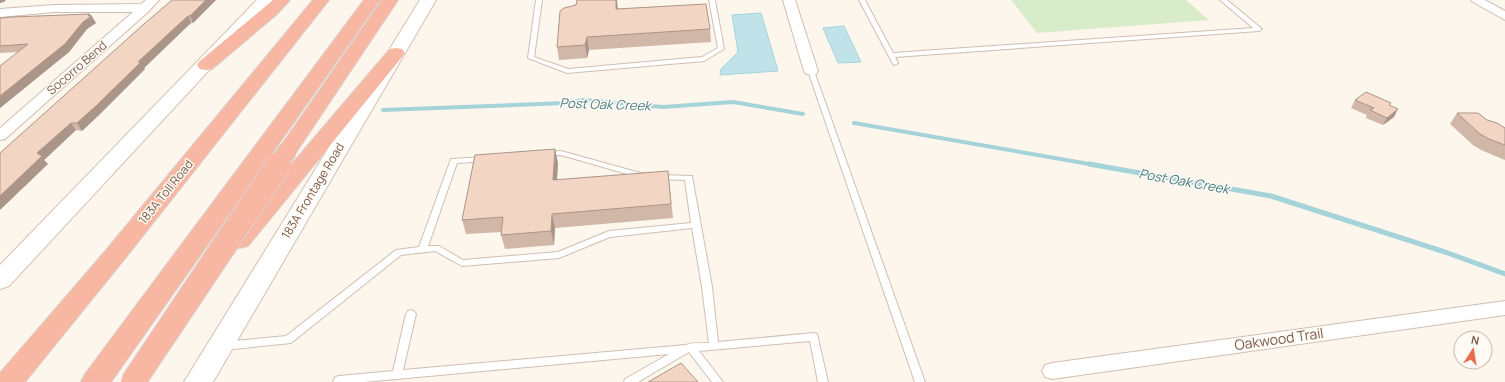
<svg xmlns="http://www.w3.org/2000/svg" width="1505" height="382" font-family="Manrope,sans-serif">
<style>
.green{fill:#d8ecc9}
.water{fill:#bfe3e8;stroke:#a5d3da}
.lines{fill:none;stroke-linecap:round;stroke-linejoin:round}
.stream-far1{stroke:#a5d3da;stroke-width:4}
.stream{stroke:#a5d3da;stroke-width:5}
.lane-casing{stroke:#d1beb0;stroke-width:2}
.street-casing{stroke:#d1beb0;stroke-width:2}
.secondary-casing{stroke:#d6c0b0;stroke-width:2}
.highway-casing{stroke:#dad1cd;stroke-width:2}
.lane{fill:#fff;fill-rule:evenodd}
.street{fill:#fff;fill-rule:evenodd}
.secondary{fill:#fff;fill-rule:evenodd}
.highway{fill:#f7b7a3;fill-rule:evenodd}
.highway-bridge-far1-casing{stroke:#dad1cd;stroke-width:20;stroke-linecap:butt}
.highway-bridge-casing{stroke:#dad1cd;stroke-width:26;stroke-linecap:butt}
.highway-bridge-far1{stroke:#f7b7a3;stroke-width:18}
.highway-bridge{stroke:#f7b7a3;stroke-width:24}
.wall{fill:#d1b7a8}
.shaded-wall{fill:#aa9588}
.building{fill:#f3d5c3;stroke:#aa9588}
.labels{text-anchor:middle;stroke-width:3;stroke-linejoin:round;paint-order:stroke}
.street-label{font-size:12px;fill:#7a5c4d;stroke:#fffaf3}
.water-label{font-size:13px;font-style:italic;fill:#437c86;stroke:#fffaf3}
.near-street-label{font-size:14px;fill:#7a5c4d;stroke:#fffaf3}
</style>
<rect width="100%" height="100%" fill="#fdf6ec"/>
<!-- green -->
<path class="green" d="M1011,0H1186L1209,20L1037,33Z"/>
<!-- water -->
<g class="water">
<path d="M761,13L778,71L720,75L721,69L738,52L732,15Z"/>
<path d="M844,26L861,62L838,63L823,28Z"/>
</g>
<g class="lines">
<!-- stream-far1 -->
<g class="stream-far1">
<path d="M383,110L566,103L584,100L663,107L733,102L803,114"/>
<path d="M854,123L1095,165"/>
</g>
<!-- stream -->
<path class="stream" d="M1089,164L1271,196L1445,252L1505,274"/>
<defs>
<g id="lane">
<path d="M536,0H542L534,57L568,69L702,57L718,48L709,0H715L724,49L704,61L567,73L528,58Z"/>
<path d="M859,0H865L893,53L1253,28L1220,0H1227L1262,29L1259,31L895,57L898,63L895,65L893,64Z"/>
<path d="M811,69L814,71L925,382H915L808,71Z"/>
<path d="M561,151L644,174L645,176L641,178L561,155L546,156L542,154L546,152Z"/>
<path d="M485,157L489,159L488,161L457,163L428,246H439L463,260L558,252L609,231L691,223L685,180L659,179L655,177L659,175L692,176L712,287L718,342L814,333L817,334L828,382H818L810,341L699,351L723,382H712L689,352L638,382H624L625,379L669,354L364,382H333L335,377L339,376L393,371L406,314L408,311L411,310L414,311L416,314L403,370L686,345C692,342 702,343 709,343L702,287L692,228L610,237L559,258L462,266L435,251L401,255L291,343L224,350L221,349L219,346L221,343L224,342L286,336L396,250L419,247L451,159Z"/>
</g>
<g id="street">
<path d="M146,0H159L149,11L5,139L0,140V128L133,12H54L0,17V9L54,5L141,4Z"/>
<path d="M783,0H795L818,71L816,74H806L804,71Z"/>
<path d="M1471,0H1485L1505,11V20L1473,2Z"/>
<path d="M1505,301V315L1052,379L1045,377L1042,371L1045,365L1052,363Z"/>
</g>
<g id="secondary">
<path d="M257,0H274L9,286L0,289V265Z"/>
<path d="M420,0H436L213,382H184Z"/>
</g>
<g id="highway">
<path d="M273,0H290L276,15L212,69L206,70L200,69L197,65L200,61Z"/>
<path d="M313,0H329L123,261L25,382H0V373L107,249Z"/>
<path d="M364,0H380L111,382H81L85,374Z"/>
<path d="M382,0H398L295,154L288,156L281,154L278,150Z"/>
<path d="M396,48L402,49L405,53L402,57L248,246L240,248L232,246L228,240L232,234L390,49Z"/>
</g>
</defs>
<!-- lane casing -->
<use href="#lane" class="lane-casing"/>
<!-- street casing -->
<use href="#street" class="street-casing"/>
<!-- secondary casing -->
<use href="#secondary" class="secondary-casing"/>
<!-- highway casing -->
<use href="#highway" class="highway-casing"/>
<!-- lane -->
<use href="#lane" class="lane"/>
<!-- street -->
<use href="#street" class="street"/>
<!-- secondary -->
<use href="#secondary" class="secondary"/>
<!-- highway -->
<use href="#highway" class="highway"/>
<defs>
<path id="highway-bridge-far1" d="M278,165L288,150"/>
<path id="highway-bridge" d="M133,382L279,164"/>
</defs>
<!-- highway-bridge-far1 casing -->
<use href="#highway-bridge-far1" class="highway-bridge-far1-casing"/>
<!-- highway-bridge casing -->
<use href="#highway-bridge" class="highway-bridge-casing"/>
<!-- highway-bridge-far1 -->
<use href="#highway-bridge-far1" class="highway-bridge-far1"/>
<!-- highway-bridge -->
<use href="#highway-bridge" class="highway-bridge"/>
</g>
<!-- wall -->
<g class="wall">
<path d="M172,0H216L193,23H191L182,31L144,68L145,69L100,114L82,131L76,130L44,160L48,164L0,153Z"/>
<path d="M577,0H617L618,9L710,29L711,42L589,50L587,58L559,60L557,47L576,5Z"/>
<path d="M92,16L96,23L87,29L69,52L0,108V66L18,52L0,53V18Z"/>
<path d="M1355,100L1391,103L1390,105L1394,117L1383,125L1366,118L1367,115L1351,108Z"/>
<path d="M1457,113L1487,120L1505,128V160L1481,150L1473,145L1450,124Z"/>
<path d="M558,163L557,180L668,171L673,218L555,228L554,245L505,249L501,235V232L466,234L462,220Z"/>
</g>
<!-- shaded-wall -->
<g class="shaded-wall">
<path d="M0,0H6L4,2L0,3Z"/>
<path d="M206,0H216L193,23L190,16Z"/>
<path d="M616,0H617L618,22L616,9Z"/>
<path d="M90,14L96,23L87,29L69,52L0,108V96Z"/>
<path d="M188,16L191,23L144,68L145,69L100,114L82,131L77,123L138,62Z"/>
<path d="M587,37L589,50L587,58L585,45Z"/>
<path d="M1398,109L1394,117L1383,125L1387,118Z"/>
<path d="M71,123L76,130L44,160L48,164L0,210V196L37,153Z"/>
<path d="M555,149L558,163L556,194L553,180Z"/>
<path d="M552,214L555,228L554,245L551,231Z"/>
</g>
<!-- building -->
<g class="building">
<path d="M172,0H206L190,16H188L179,24L138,62H141L96,106L77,123H71L37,153L42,156L0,196V153L144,24Z"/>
<path d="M577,0H616V9L706,4L710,29L587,37L585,45L557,47L560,11L564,8L576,5Z"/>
<path d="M90,14L88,16H92L83,22L65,44L0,96V66L28,44L0,46V18L12,17Z"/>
<path d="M1366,92L1391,103L1389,105L1398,109L1387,118L1370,110L1374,108L1355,100Z"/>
<path d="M1457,113H1478L1487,120L1497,123L1505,128V145L1489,139L1480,134Z"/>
<path d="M555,149L553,180L668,171L671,204L552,214L551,231L501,235L503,217L462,220L475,155Z"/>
<path d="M681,363L698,382H648Z"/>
</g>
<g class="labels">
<!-- street labels -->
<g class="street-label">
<text transform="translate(77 68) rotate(-41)" y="4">Socorro Bend</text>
<text transform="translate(313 191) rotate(-59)" y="4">183A Frontage Road</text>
<text transform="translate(166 192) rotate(-51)" y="4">183A Toll Road</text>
</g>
<!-- water labels -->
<g class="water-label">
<text transform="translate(605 104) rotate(2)" y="5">Post Oak Creek</text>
<text transform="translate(1184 181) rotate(10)" y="5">Post Oak Creek</text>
</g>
<!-- near-street labels -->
<g class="near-street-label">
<text transform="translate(1279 339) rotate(-8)" y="5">Oakwood Trail</text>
</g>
</g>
<!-- north arrow -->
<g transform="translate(1473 350) rotate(12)"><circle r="19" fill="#fffaf3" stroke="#cabbb1"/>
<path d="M0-3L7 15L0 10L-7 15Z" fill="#e76f51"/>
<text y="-6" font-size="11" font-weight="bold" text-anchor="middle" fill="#7a5c4d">N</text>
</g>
</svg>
